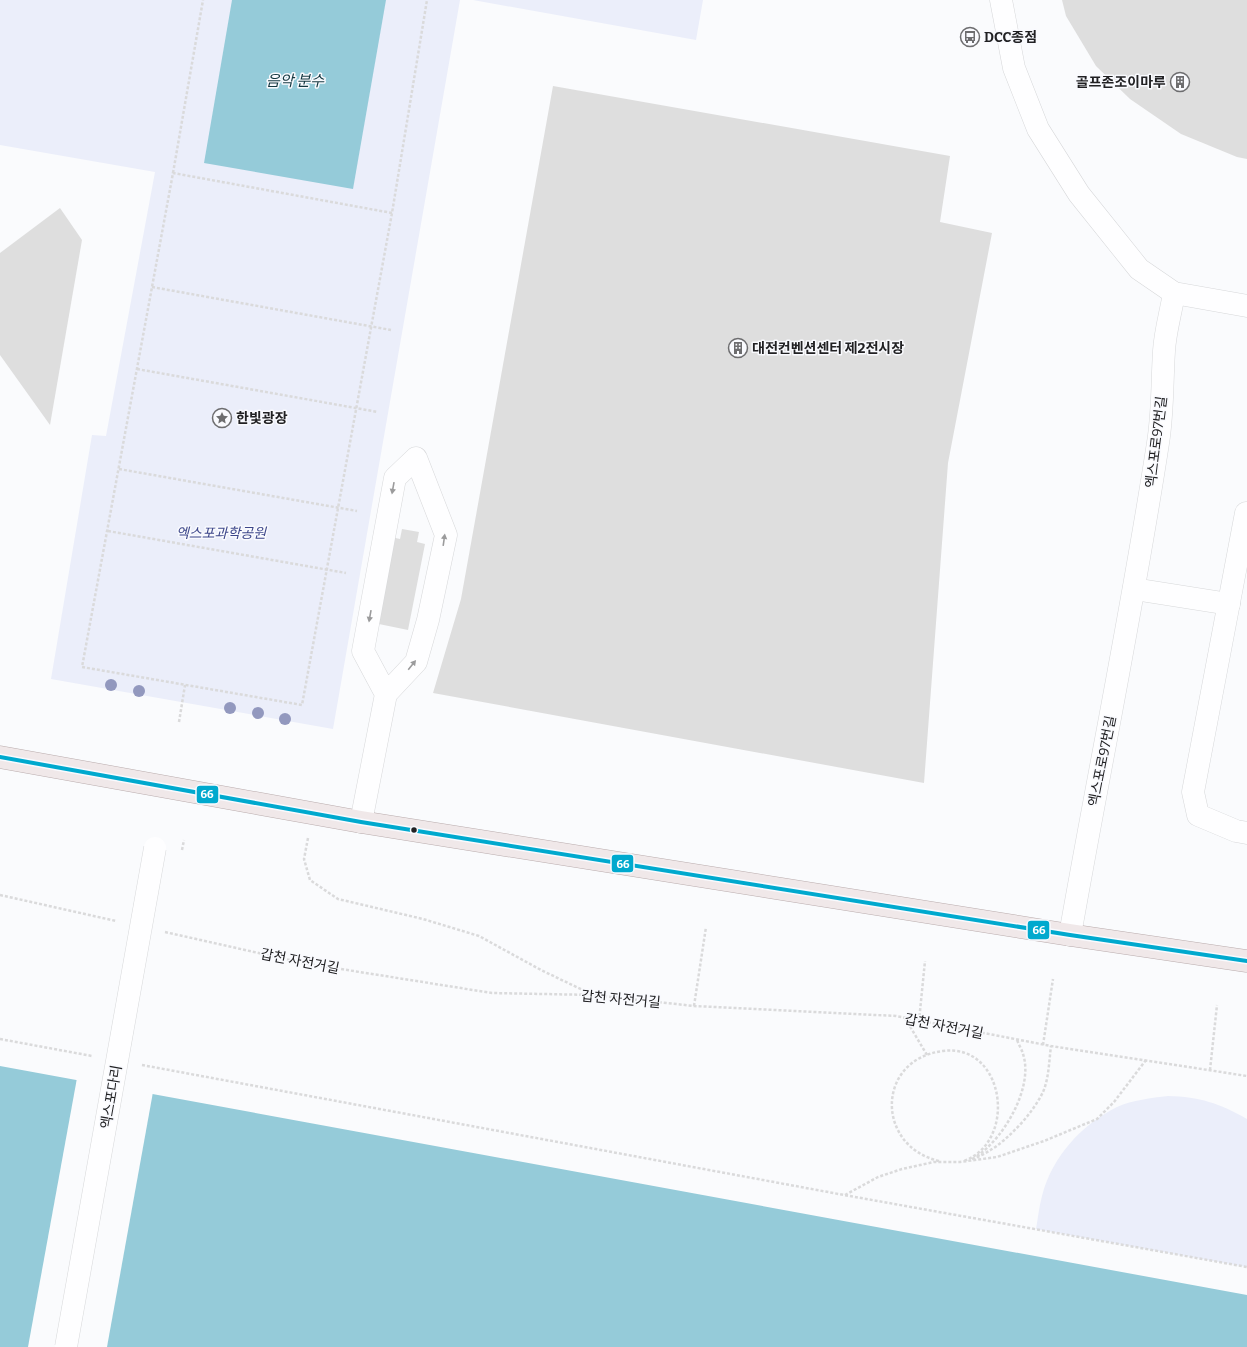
<svg xmlns="http://www.w3.org/2000/svg" width="1247" height="1347" font-family="Bitter,'Noto Sans KR',serif">
<style>
.green{fill:#ebeefa}
.water{fill:#95cbd9}
.pier{fill:#fafbfd}
.building{fill:#dedede}
.lines{fill:none;stroke-linecap:round;stroke-linejoin:round}
.minor-casing{stroke:#d7d8da;stroke-width:23}
.major-casing{stroke:#b9acad;stroke-width:23}
.path{stroke:#dadadb;stroke-width:2.5;stroke-dasharray:3 2;stroke-linecap:butt}
.minor{stroke:#fefeff;stroke-width:22}
.major{stroke:#f0e8e9;stroke-width:22}
.minor-bridge-casing{stroke:#d7d8da;stroke-width:23;stroke-linecap:butt}
.minor-bridge{stroke:#fefeff;stroke-width:22}
.bus-1-casing{stroke:#f9fafe;stroke-width:7}
.bus-1{stroke:#00a9ce;stroke-width:4}
.tree{fill:#9298be}
.oneway{fill:#9b9b9c}
.bus-dot{fill:#212123;stroke:#f9fafe;stroke-width:1.5}
.labels{text-anchor:middle;stroke-width:3;stroke-linejoin:round;paint-order:stroke}
.poi-label{font-size:14px;font-weight:bold;fill:#212123;stroke:#f9fafe;text-anchor:start}
.street-label{font-size:14px;fill:#212123;stroke:#f9fafe}
.park-label{font-size:14px;font-style:italic;fill:#3d478a;stroke:#f9fafe}
.water-label{font-size:15px;font-style:italic;fill:#12363f;stroke:#f9fafe}
.line-badge{stroke:#f9fafe;stroke-width:1.5}
.badge-label{font-size:11px;text-anchor:middle;font-weight:bold;fill:#fff}
</style>
<rect width="100%" height="100%" fill="#fafbfd"/>
<!-- green -->
<g class="green">
<path d="M0,0H460L333,729L51,679L92,435L106,436L155,172L0,145Z"/>
<path d="M473,0H703L696,40Z"/>
<path d="M1168,1096C1200,1097 1219,1103 1247,1119V1267L1036,1229C1038,1218 1039,1207 1042,1196C1052,1157 1081,1125 1117,1107C1133,1100 1151,1098 1168,1096Z"/>
</g>
<!-- water -->
<g class="water">
<path d="M232,0H386L353,189L204,163Z"/>
<path d="M0,1066L1247,1295V1347H0Z"/>
</g>
<!-- pier -->
<path class="pier" d="M77,1078L153,1092L107,1347H28Z"/>
<!-- building -->
<g class="building">
<path d="M1062,0H1247V159L1237,157L1181,134L1130,99L1096,66L1066,16Z"/>
<path d="M553,86L950,156L940,222L992,233L948,463L924,783L433,693L461,599Z"/>
<path d="M60,208L82,240L50,425L0,355V253Z"/>
<path d="M402,529L419,532L417,542L425,544L408,630L374,623L391,537L400,539Z"/>
</g>
<g class="lines">
<defs>
<g id="minor">
<path d="M1001,0L1014,68L1038,129L1079,194L1139,269L1174,293L1247,306"/>
<path d="M1246,513L1193,792L1198,815L1236,831L1247,833"/>
<path d="M1134,589L1229,604"/>
<path d="M361,822L386,694L416,662L428,620L446,535L416,458L395,478L363,651L386,694"/>
<path d="M1070,935C1099,770 1133,607 1158,443C1163,412 1162,382 1164,351C1165,332 1171,312 1174,293"/>
</g>
<path id="major" d="M0,757L361,822L1070,935L1247,961"/>
</defs>
<!-- minor casing -->
<use href="#minor" class="minor-casing"/>
<!-- major casing -->
<use href="#major" class="major-casing"/>
<!-- path -->
<g class="path">
<path d="M173,173L203,0"/>
<path d="M392,213L173,173L82,667L302,705L392,213L427,0"/>
<path d="M152,287L391,330"/>
<path d="M137,369L378,412"/>
<path d="M119,469L357,511"/>
<path d="M108,531L346,573"/>
<path d="M179,722L185,685"/>
<path d="M308,838L304,859L310,880L338,899L423,919L479,936L541,970L591,994"/>
<path d="M182,850L184,840"/>
<path d="M0,895L116,921"/>
<path d="M165,932L303,963L492,993L594,995L694,1006L896,1016L1051,1046L1247,1076"/>
<path d="M694,1006L706,927"/>
<path d="M905,1018L927,1055"/>
<path d="M919,1021L925,961"/>
<path d="M0,1039L92,1056"/>
<path d="M1043,1045L1053,979"/>
<path d="M142,1065L844,1195L1247,1267"/>
<path d="M1210,1070L1217,1005"/>
<path d="M977,1156C1004,1138 1034,1087 1023,1054C1022,1050 1019,1045 1017,1040"/>
<path d="M972,1159C978,1157 984,1154 989,1151C1009,1139 1033,1113 1043,1092C1049,1078 1049,1061 1051,1046"/>
<path d="M939,1161C875,1146 876,1059 943,1051C1005,1043 1018,1141 964,1161"/>
<path d="M845,1195L878,1177L902,1169L934,1162H960L997,1157L1044,1141L1097,1119L1114,1102L1146,1060"/>
</g>
<!-- minor -->
<use href="#minor" class="minor"/>
<!-- major -->
<use href="#major" class="major"/>
<defs>
<path id="minor-bridge" d="M66,1347L155,848"/>
</defs>
<!-- minor-bridge casing -->
<use href="#minor-bridge" class="minor-bridge-casing"/>
<!-- minor-bridge -->
<use href="#minor-bridge" class="minor-bridge"/>
<defs>
<path id="bus-1" d="M0,757L361,822L1070,935L1247,961"/>
</defs>
<!-- bus-1 casing -->
<use href="#bus-1" class="bus-1-casing"/>
<!-- bus-1 -->
<use href="#bus-1" class="bus-1"/>
</g>
<!-- trees -->
<g class="tree">
<circle cx="111" cy="685" r="6"/>
<circle cx="139" cy="691" r="6"/>
<circle cx="230" cy="708" r="6"/>
<circle cx="258" cy="713" r="6"/>
<circle cx="285" cy="719" r="6"/>
</g>
<!-- one-way arrows -->
<defs><path id="oneway-solid" d="M-6-.8H1V-3.2L6.5 0L1 3.2V.8H-6Z"/></defs>
<g class="oneway">
<use href="#oneway-solid" transform="translate(393 488) rotate(100)"/>
<use href="#oneway-solid" transform="translate(444 540) rotate(-82)"/>
<use href="#oneway-solid" transform="translate(370 616) rotate(100)"/>
<use href="#oneway-solid" transform="translate(412 665) rotate(-51)"/>
</g>
<!-- icons -->
<defs>
<symbol id="bus-ring" viewBox="-11 -11 22 22"><circle r="9.5" fill="#f9fafe" stroke="#6d6d6f" stroke-width="1.5"/><path d="M-5-6H5V4H4V6H2V4H-2V6H-4V4H-5ZM-3.5-4V0h7V-4ZM-3.5 1.2v1.5H-2V1.2ZM2 1.2v1.5H3.5V1.2Z" fill="#6d6d6f"/></symbol>
<symbol id="building-ring" viewBox="-11 -11 22 22"><circle r="9.5" fill="#f9fafe" stroke="#6d6d6f" stroke-width="1.5"/><path d="M-4-6H4V6H1V3H-1V6H-4ZM-2.5-4.3h1.7v1.8h-1.7ZM.8-4.3h1.7v1.8H.8ZM-2.5-1h1.7V.8h-1.7ZM.8-1h1.7V.8H.8Z" fill="#6d6d6f"/></symbol>
<symbol id="sight-ring" viewBox="-11 -11 22 22"><circle r="9.5" fill="#f9fafe" stroke="#6d6d6f" stroke-width="1.5"/><path d="M0-6L1.8-2.2L6-1.7L2.9 1.2L3.7 5.4L0 3.3L-3.7 5.4L-2.9 1.2L-6-1.7L-1.8-2.2Z" fill="#6d6d6f"/></symbol>
</defs>
<g fill-rule="evenodd">
<use href="#bus-ring" x="959" y="26" width="22" height="22"/>
<use href="#building-ring" x="1169" y="71" width="22" height="22"/>
<use href="#building-ring" x="727" y="337" width="22" height="22"/>
<use href="#sight-ring" x="211" y="407" width="22" height="22"/>
</g>
<!-- markers -->
<circle class="bus-dot" cx="414" cy="830" r="3.5"/>
<g class="labels">
<!-- poi labels -->
<g class="poi-label">
<text x="984" y="42">DCC종점</text>
<text x="1166" y="87" text-anchor="end">골프존조이마루</text>
<text x="752" y="353">대전컨벤션센터 제2전시장</text>
<text x="236" y="423">한빛광장</text>
</g>
<!-- street labels -->
<g class="street-label">
<text transform="translate(1156 442) rotate(-83)" y="5">엑스포로97번길</text>
<text transform="translate(1102 761) rotate(-79)" y="5">엑스포로97번길</text>
<text transform="translate(300 961) rotate(11)" y="5">갑천 자전거길</text>
<text transform="translate(621 999) rotate(5)" y="5">갑천 자전거길</text>
<text transform="translate(944 1026) rotate(11)" y="5">갑천 자전거길</text>
<text transform="translate(111 1097) rotate(-80)" y="5">엑스포다리</text>
</g>
<!-- park labels -->
<g class="park-label">
<text x="221" y="538">엑스포과학공원</text>
</g>
<!-- water labels -->
<g class="water-label">
<text x="295" y="86">음악 분수</text>
</g>
</g>
<g class="line-badge">
<rect x="196" y="785" width="23" height="19" rx="4" fill="#00a9ce"/>
<rect x="611" y="854" width="23" height="19" rx="4" fill="#00a9ce"/>
<rect x="1027" y="920" width="23" height="20" rx="4" fill="#00a9ce"/>
</g>
<g class="badge-label">
<text x="207" y="798">66</text>
<text x="623" y="868">66</text>
<text x="1039" y="934">66</text>
</g>
</svg>
